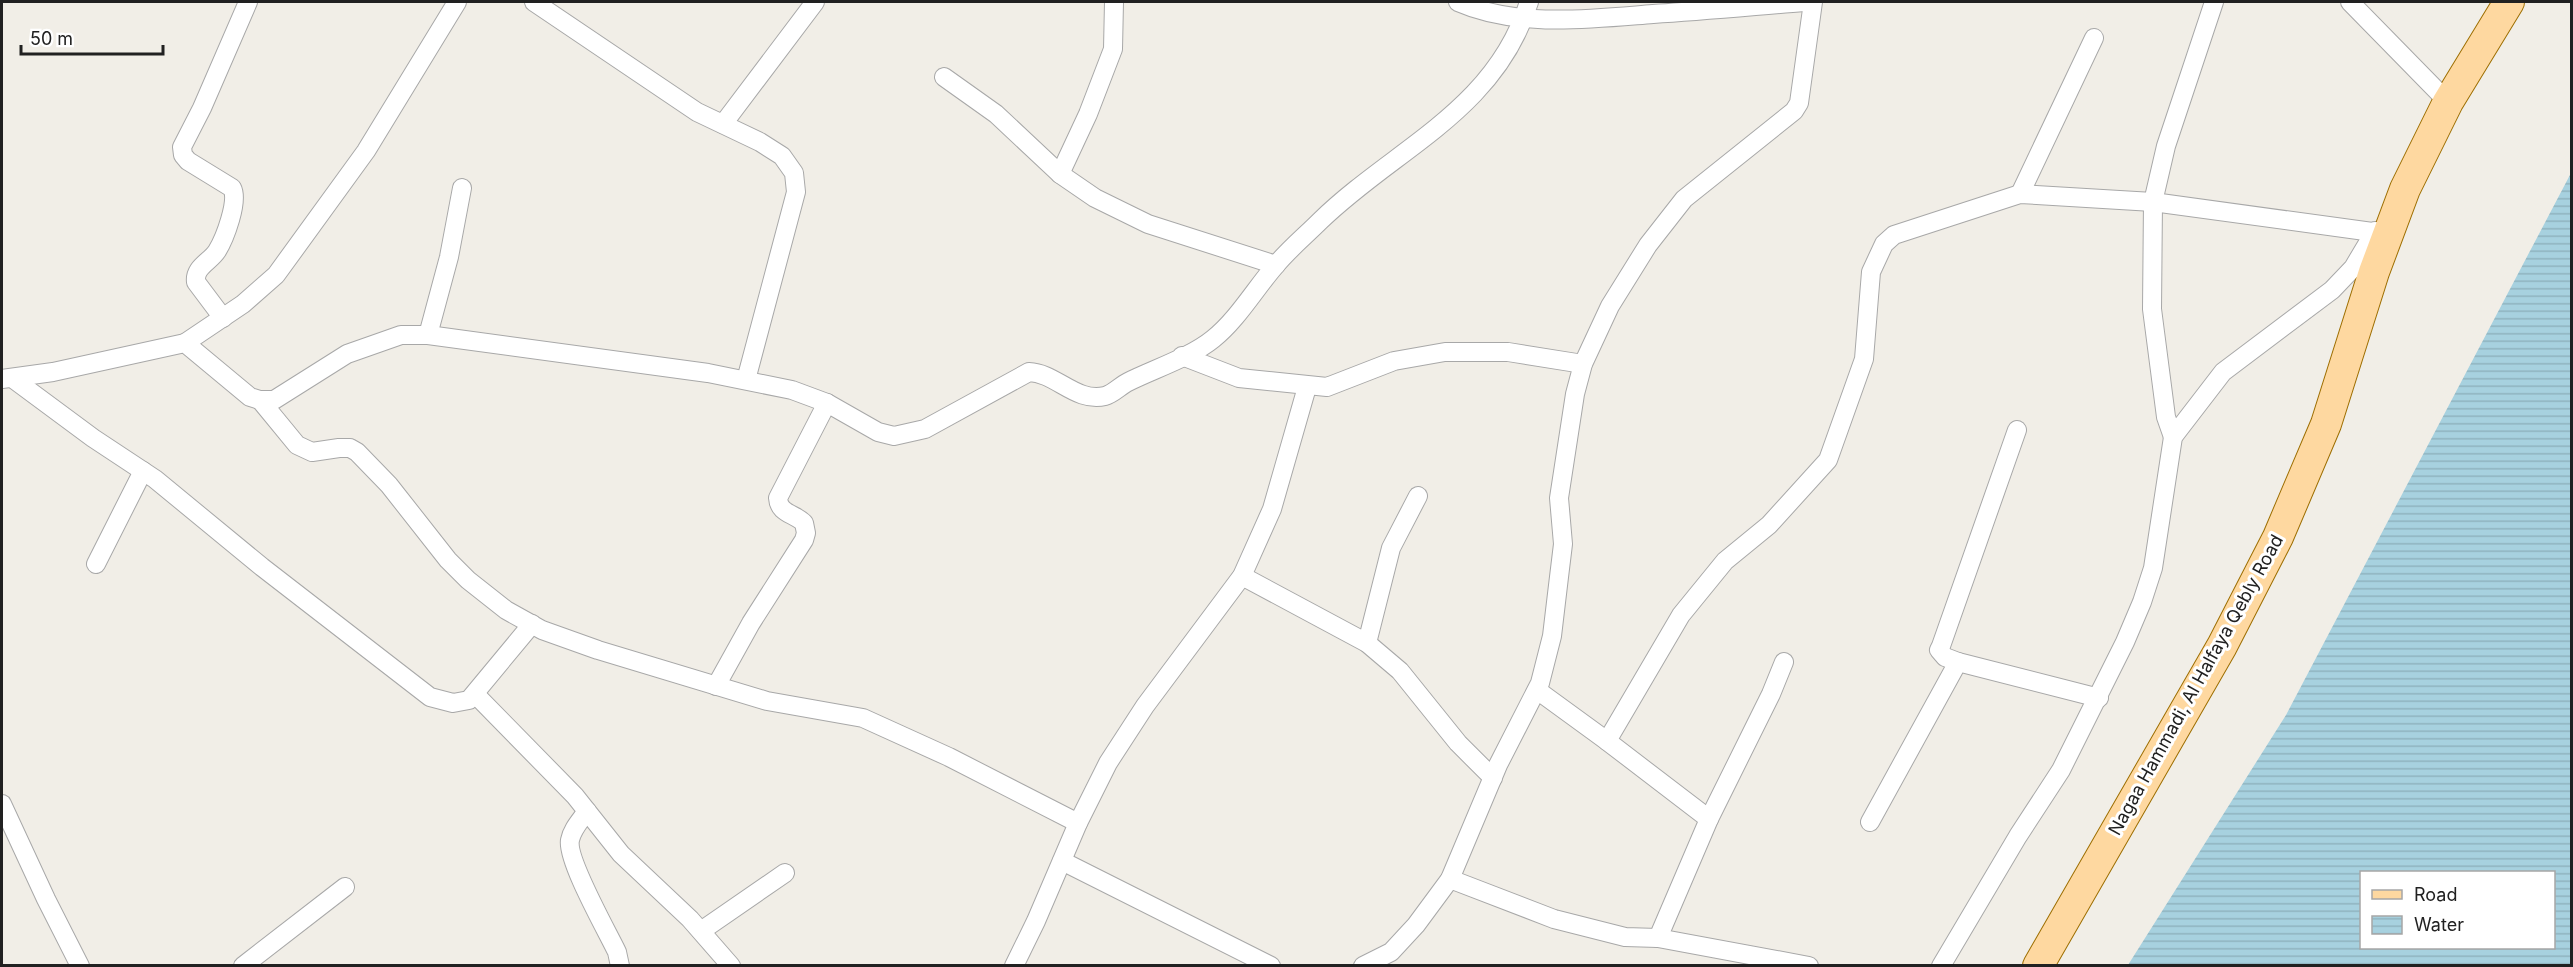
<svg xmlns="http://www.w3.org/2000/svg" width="2573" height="967" font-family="Inter,sans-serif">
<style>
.water{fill:url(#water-rules);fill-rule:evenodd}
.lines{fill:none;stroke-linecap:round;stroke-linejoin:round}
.street-casing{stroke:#a8a8a8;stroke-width:20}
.primary-casing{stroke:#9d6e00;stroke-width:32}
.street{stroke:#fff;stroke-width:18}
.primary{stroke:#fed8a0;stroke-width:30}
.labels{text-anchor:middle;stroke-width:6;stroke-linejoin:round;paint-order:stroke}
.street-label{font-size:18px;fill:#212121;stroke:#fff}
</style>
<defs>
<pattern id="water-rules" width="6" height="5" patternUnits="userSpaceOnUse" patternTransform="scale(1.5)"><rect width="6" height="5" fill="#a7d1df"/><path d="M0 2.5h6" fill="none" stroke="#8fb3bf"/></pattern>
</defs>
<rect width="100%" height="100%" fill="#f1eee7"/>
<!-- water -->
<path class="water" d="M2571,173V965H2128L2286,715ZM2362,872H2554V948H2362Z"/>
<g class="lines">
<defs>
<g id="street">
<path d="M534,2L697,112L760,142L782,156L794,173L796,192L746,380"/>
<path d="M1458,2C1517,28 1590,19 1653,14C1703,11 1754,6 1804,2"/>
<path d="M2350,2L2448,102"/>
<path d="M944,77L996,114L1060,174L1095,198L1148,224L1276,265"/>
<path d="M723,124L815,2"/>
<path d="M1060,174L1088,114L1113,49L1114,2"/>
<path d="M2020,194L2094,38"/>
<path d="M223,318L196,282C194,267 210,262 217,251C225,238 239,201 232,188L188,161L183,155L182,147L202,108L248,2"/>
<path d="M428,335L449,257L462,188"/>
<path d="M185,343L243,304L276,275L366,151L457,2"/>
<path d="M1182,356L1239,378L1327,387L1394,361L1445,352H1508L1583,364"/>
<path d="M12,378L93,438L155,479L262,567L430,697L453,703L469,700L532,624"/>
<path d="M2,379L53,372L185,343L250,397L260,400H274L347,354L401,335H428L708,373L792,390L827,403L878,432L894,436L925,429L1029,372C1056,373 1076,403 1105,396C1113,394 1120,386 1128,382C1154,369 1191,357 1213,339C1237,320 1255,289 1275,266C1288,250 1305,236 1320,221C1395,148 1495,111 1529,2"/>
<path d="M260,400L297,445L312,452L339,448H350L357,452L389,485L448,560L468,580L506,610L542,630L598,650L767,701L863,718L949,757L1078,823"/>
<path d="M2173,437L2166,417L2152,309L2153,202L2166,146L2214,2"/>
<path d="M96,564L143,471"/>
<path d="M1242,576L1367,643L1400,671L1458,743L1493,778"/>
<path d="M1367,643L1391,548L1418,496"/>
<path d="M1958,662L1945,657L1939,650L1941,646L2017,430"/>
<path d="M716,686L751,623L804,540L806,533L804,523C794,513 779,514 778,498L827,403"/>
<path d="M1537,690L1607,741L1681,615L1725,561L1769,525L1828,460L1864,359L1871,272L1884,244L1894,235L2020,194L2153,202L2387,234"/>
<path d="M475,694L575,796L621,854L690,919L731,966"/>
<path d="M1607,741L1709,819L1658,938"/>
<path d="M2,804L46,899L80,966"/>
<path d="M587,811C581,820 572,829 570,840C566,859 607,931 617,952L620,966"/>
<path d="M1709,819L1771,694L1784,662"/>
<path d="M1870,822L1958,662L2099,698"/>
<path d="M1062,861L1271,966"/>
<path d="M1450,879L1554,919L1625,937L1658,938L1809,966"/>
<path d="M701,931L785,873"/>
<path d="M243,966L345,887"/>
<path d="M1014,966L1036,921L1078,823L1108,763L1145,706L1242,576L1272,509L1307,387"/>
<path d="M1363,966L1391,952L1416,925L1450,879L1498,765L1540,683L1552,636L1559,577L1563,544L1559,498L1575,394L1583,364L1610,306L1648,245L1684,199L1794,111L1799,103L1813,2"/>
<path d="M1941,966L2018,836L2061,770L2125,642L2142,602L2153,568L2173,437L2223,372L2332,290L2353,268L2375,231"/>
</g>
<path id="primary" d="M2038,966L2222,646L2278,537L2326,424L2374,272L2405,189L2448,102L2509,2"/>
</defs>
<!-- street casing -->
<use href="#street" class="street-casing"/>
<!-- primary casing -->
<use href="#primary" class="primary-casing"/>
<!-- street -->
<use href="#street" class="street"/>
<!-- primary -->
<use href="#primary" class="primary"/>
</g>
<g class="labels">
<!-- street labels -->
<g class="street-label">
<text transform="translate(2196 685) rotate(-61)" y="6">Nagaa Hammadi, Al Halfaya Qebly Road</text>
</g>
</g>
<!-- border -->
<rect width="2573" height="967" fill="none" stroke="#212121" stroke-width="6"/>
<!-- legend -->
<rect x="2360" y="871" width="195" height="78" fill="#ffffff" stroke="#a6a6a6" stroke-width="1.5"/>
<rect x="2372" y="890" width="30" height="9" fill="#fed8a0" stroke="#a6a6a6" stroke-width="1.5"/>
<text x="2414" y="901" font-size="18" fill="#212121">Road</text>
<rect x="2372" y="916" width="30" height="18" fill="url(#water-rules)" stroke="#a6a6a6" stroke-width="1.5"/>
<text x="2414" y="931" font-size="18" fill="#212121">Water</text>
<!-- scale -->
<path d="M21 45v9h142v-9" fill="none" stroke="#212121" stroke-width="3"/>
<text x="30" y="45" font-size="18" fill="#212121" stroke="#ffffff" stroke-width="4.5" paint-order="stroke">50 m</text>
</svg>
